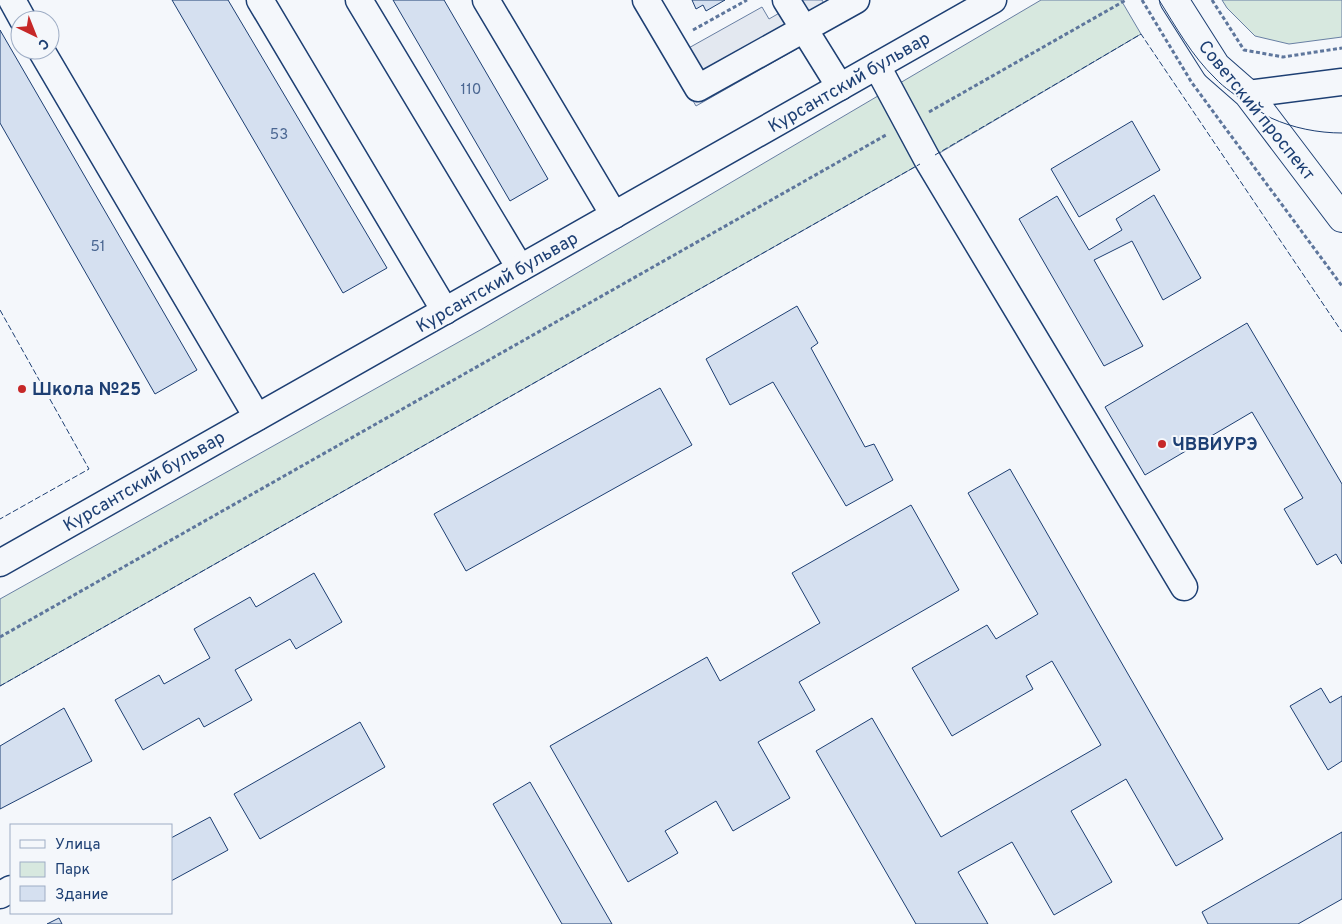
<svg xmlns="http://www.w3.org/2000/svg" width="1342" height="924" font-family="Overpass,sans-serif">
<style>
.green{fill:#d7e8df;stroke:#687fa3}
.parking{fill:#e3e8f0;stroke:#687fa3}
.building{fill:#d5e0f0;stroke:#1d3f73}
.lines{fill:none;stroke-linecap:round;stroke-linejoin:round}
.minor-casing{stroke:#1d3f73;stroke-width:29}
.major-casing{stroke:#1d3f73;stroke-width:30}
.path{stroke:#5e769c;stroke-width:3;stroke-dasharray:4 2.5;stroke-linecap:butt}
.minor{stroke:#f4f7fb;stroke-width:26}
.major{stroke:#f4f7fb;stroke-width:28}
.tram{stroke:#1d3f73;stroke-width:1}
.fence{stroke:#1d3f73;stroke-width:1;stroke-dasharray:6 2.5;stroke-linecap:butt}
.poi-dot{fill:#c62828;stroke:#f4f7fb;stroke-width:2}
.labels{text-anchor:middle;stroke-width:4;stroke-linejoin:round;paint-order:stroke}
.number-label{font-size:15px;fill:#4b6792}
.street-label{font-size:18px;fill:#1d3f73;stroke:#f4f7fb}
.poi-label{font-size:18px;font-weight:bold;fill:#1d3f73;stroke:#f4f7fb;text-anchor:start}
</style>
<rect width="100%" height="100%" fill="#f4f7fb"/>
<!-- green -->
<g class="green">
<path d="M1041,0H1121L1141,34L943,151L0,686V599L482,329Z"/>
<path d="M1222,0H1342V37L1289,44L1255,36L1227,8Z"/>
</g>
<!-- parking -->
<path class="parking" d="M802,0H822L833,19L816,38L696,106L669,59L762,7L769,19Z"/>
<!-- building -->
<g class="building">
<path d="M172,0H228L387,268L343,293Z"/>
<path d="M393,0H444L548,179L510,201Z"/>
<path d="M692,0H725L706,11L703,5L696,9Z"/>
<path d="M0,30L197,370L155,394L0,123Z"/>
<path d="M1132,121L1160,170L1079,217L1051,169Z"/>
<path d="M1154,195L1201,278L1163,300L1132,241L1094,260L1143,346L1104,366L1019,219L1057,196L1089,250L1122,230L1116,219Z"/>
<path d="M797,306L818,343L811,348L865,447L874,444L893,480L846,506L773,382L730,405L706,359Z"/>
<path d="M1247,323L1342,484V564L1336,554L1317,565L1284,509L1303,498L1252,412L1145,475L1105,407Z"/>
<path d="M660,388L692,445L466,571L434,514Z"/>
<path d="M1010,469L1223,839L1176,866L1126,779L1071,811L1112,882L1054,915L1012,842L958,872L988,924H916L816,751L872,718L941,837L1101,745L1052,661L1026,676L1033,689L952,736L912,668L987,625L996,639L1038,614L968,493Z"/>
<path d="M911,505L959,590L799,682L815,710L758,742L790,798L733,831L716,801L665,831L678,853L628,882L550,746L707,657L720,681L820,623L792,573Z"/>
<path d="M314,573L342,622L296,649L290,639L235,670L252,700L204,727L199,718L143,750L115,700L159,675L164,684L210,658L194,629L250,597L256,607Z"/>
<path d="M1321,688L1330,703L1342,696V761L1328,770L1290,706Z"/>
<path d="M64,708L92,761L0,809V746Z"/>
<path d="M360,722L385,767L260,839L234,794Z"/>
<path d="M530,782L612,924H562L493,804Z"/>
<path d="M210,817L228,850L171,881V838Z"/>
<path d="M1342,832V899L1298,924H1208L1202,912Z"/>
<path d="M59,918L62,924H47Z"/>
</g>
<g class="lines">
<defs>
<g id="minor">
<path d="M12,0L23,20"/>
<path d="M260,0L445,311"/>
<path d="M359,0L520,268"/>
<path d="M486,0L614,215"/>
<path d="M646,0L698,88L856,0"/>
<path d="M786,0L840,87"/>
<path d="M41,50L257,417"/>
<path d="M877,66L927,159L1184,587"/>
<path d="M1248,94L1342,82"/>
<path d="M0,563L993,0"/>
<path d="M0,895L11,889"/>
</g>
<path id="major" d="M1174,0L1216,66L1248,94L1342,218"/>
</defs>
<!-- minor casing -->
<use href="#minor" class="minor-casing"/>
<!-- major casing -->
<use href="#major" class="major-casing"/>
<!-- path -->
<g class="path">
<path d="M1142,0L1192,83L1342,286"/>
<path d="M1212,0L1244,50L1283,57L1342,48"/>
<path d="M693,30L747,0"/>
<path d="M929,112L1126,0"/>
<path d="M0,637L886,135"/>
</g>
<!-- minor -->
<use href="#minor" class="minor"/>
<!-- major -->
<use href="#major" class="major"/>
<!-- tram -->
<path class="tram" d="M1159,0C1176,27 1192,56 1215,78C1224,88 1237,96 1248,104C1256,108 1263,114 1271,118C1293,128 1318,133 1342,133"/>
<!-- fence -->
<g class="fence">
<path d="M935,155L1141,34L1342,332"/>
<path d="M0,310L89,469L0,519"/>
<path d="M0,686L920,164"/>
</g>
</g>
<!-- markers -->
<g class="poi-dot">
<circle cx="22" cy="389" r="5"/>
<circle cx="1162" cy="444" r="5"/>
</g>
<g class="labels">
<!-- number labels -->
<g class="number-label">
<text x="471" y="94">110</text>
<text x="279" y="139">53</text>
<text x="98" y="251">51</text>
</g>
<!-- street labels -->
<g class="street-label">
<text transform="translate(849 82) rotate(-30)" y="6">Курсантский бульвар</text>
<text transform="translate(1257 110) rotate(51)" y="6">Советский проспект</text>
<text transform="translate(497 282) rotate(-30)" y="6">Курсантский бульвар</text>
<text transform="translate(144 481) rotate(-30)" y="6">Курсантский бульвар</text>
</g>
<!-- poi labels -->
<g class="poi-label">
<text x="32" y="395">Школа №25</text>
<text x="1172" y="450">ЧВВИУРЭ</text>
</g>
</g>
<!-- legend -->
<rect x="10" y="824" width="162" height="90" fill="#f4f7fb" stroke="#9eadc5"/>
<rect x="20" y="840" width="25" height="8" fill="#f4f7fb" stroke="#9eadc5"/>
<text x="55" y="849" font-size="15" fill="#1d3f73">Улица</text>
<rect x="20" y="862" width="25" height="15" fill="#d7e8df" stroke="#9eadc5"/>
<text x="55" y="874" font-size="15" fill="#1d3f73">Парк</text>
<rect x="20" y="886" width="25" height="15" fill="#d5e0f0" stroke="#9eadc5"/>
<text x="55" y="899" font-size="15" fill="#1d3f73">Здание</text>
<!-- north arrow -->
<g transform="translate(35 35) rotate(137)"><circle r="24" fill="#f4f7fb" stroke="#9eadc5"/>
<path d="M0-4L9 19L0 12L-9 19Z" fill="#c62828"/>
<text y="-8" font-size="14" font-weight="bold" text-anchor="middle" fill="#1d3f73">С</text>
</g>
</svg>
